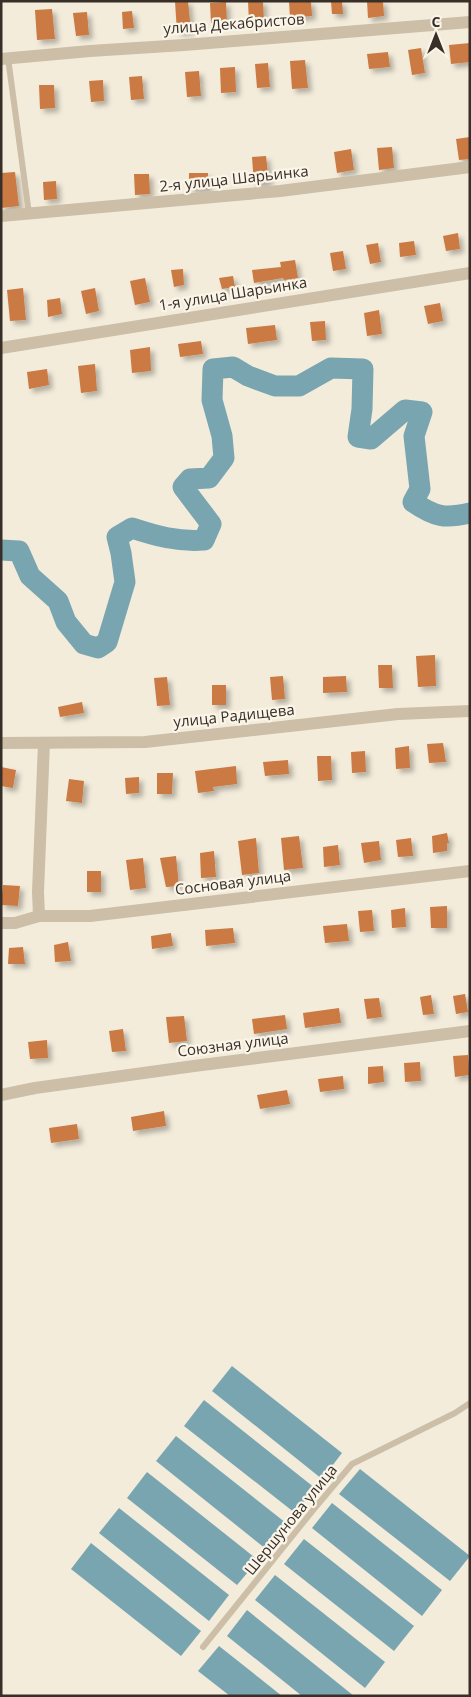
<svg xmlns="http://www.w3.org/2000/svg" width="471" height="1697" font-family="'Open Sans',sans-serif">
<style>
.water{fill:#79a5b1}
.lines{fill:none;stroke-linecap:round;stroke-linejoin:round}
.river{stroke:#79a5b1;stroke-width:21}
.building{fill:#ca7a42;filter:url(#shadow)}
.service{stroke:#ccbea7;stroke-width:6}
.minor{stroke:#ccbea7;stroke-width:12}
.labels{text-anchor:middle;stroke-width:4.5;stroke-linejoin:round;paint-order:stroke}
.street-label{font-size:15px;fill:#382f28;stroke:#faf5e8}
</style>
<defs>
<filter id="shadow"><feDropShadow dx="4" dy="4" stdDeviation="2.5" flood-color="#0004"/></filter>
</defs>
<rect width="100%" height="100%" fill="#f3ecdb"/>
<!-- water -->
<g class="water">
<path d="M232,1366L342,1453L322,1479L212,1391Z"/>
<path d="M204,1400L315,1488L295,1513L184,1426Z"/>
<path d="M176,1436L286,1523L266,1549L156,1461Z"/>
<path d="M360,1469L470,1556L450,1581L339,1494Z"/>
<path d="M147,1472L258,1560L237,1585L127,1498Z"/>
<path d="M332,1503L442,1590L422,1616L312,1528Z"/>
<path d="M119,1508L229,1595L209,1621L99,1533Z"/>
<path d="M304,1539L414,1626L394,1651L284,1564Z"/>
<path d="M91,1543L201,1631L181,1656L71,1569Z"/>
<path d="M275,1575L385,1662L365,1688L255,1600Z"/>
<path d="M247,1610L354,1696H302L227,1636Z"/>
<path d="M219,1646L282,1696H230L198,1671Z"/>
</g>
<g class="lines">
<!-- river -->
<path class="river" d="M1,550L19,551L30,576L58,601L66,622L84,644L98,648L107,642L125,582L121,553L117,537L132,528C156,536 178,542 204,540L211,524L183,487L190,479L209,478L224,458L222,436L212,400L213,369L233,367L248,376L275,386H299L331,368L363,369L362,409L358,437L371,439L405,410L422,412L414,436L420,489L413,502C435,517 445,519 470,513"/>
</g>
<!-- building -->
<g class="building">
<path d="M175,1H188L191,31L177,32Z"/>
<path d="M248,1H263L264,22L249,23Z"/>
<path d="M289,1H311L312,16L290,18Z"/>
<path d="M331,1H342L343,14H332Z"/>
<path d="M367,1H383L384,16L368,18Z"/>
<path d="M226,2L227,22L211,23L210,3Z"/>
<path d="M52,9L55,39L37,40L35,10Z"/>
<path d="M132,11L134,28L123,29L122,12Z"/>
<path d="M87,12L89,35L76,36L73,13Z"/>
<path d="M470,43V62L451,64L449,45Z"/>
<path d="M421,48L425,73L412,75L408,50Z"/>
<path d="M388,52L390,67L369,69L367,54Z"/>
<path d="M305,60L308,88L292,89L290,61Z"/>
<path d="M268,63L270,87L257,88L255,64Z"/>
<path d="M235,67L236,92L221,93L220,68Z"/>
<path d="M199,71L201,96L187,97L185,72Z"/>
<path d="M142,76L144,99L131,100L129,77Z"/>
<path d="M103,80L104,101L91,102L89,81Z"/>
<path d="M39,85H54L55,108L40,109Z"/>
<path d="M470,137V159L459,160L456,139Z"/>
<path d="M392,147L394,168L379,170L377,148Z"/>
<path d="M351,149L354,170L337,173L334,152Z"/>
<path d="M266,156L269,182L254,184L252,157Z"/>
<path d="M15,172L19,206L1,208V173Z"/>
<rect x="189" y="173" width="19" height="16"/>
<path d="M134,174H149L150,194L135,195Z"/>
<path d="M56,181L57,199L44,200L43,182Z"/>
<path d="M458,233L460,249L446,251L443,236Z"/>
<path d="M414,241L416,255L400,257L399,243Z"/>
<path d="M378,243L381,262L370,264L366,245Z"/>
<path d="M343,251L346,269L333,271L330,253Z"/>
<path d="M295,260L298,278L284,280L283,278L254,283L252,270L281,267L280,262Z"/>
<path d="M183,269L184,285L174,287L171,270Z"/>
<path d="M233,276L235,287L222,289L219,278Z"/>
<path d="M145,278L150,302L135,305L130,281Z"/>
<path d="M23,288L26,320L10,321L7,290Z"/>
<path d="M95,288L99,311L86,314L81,291Z"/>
<path d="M60,298L62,314L48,317L47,300Z"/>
<path d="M440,303L443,321L428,324L424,306Z"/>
<path d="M379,310L382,334L367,336L364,313Z"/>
<path d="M325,321L326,340L312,341L310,322Z"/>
<path d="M275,325L277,340L248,344L246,328Z"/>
<path d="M201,341L203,354L180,357L178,344Z"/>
<path d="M150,347L151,371L132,373L130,350Z"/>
<path d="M95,364L97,391L81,393L78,366Z"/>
<path d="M47,369L49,385L29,389L27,372Z"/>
<path d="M435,655L436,686L418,687L416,656Z"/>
<path d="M378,665H392L393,688H379Z"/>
<path d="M283,676L285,699L272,700L270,677Z"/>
<path d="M346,676L347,692L323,693V677Z"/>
<path d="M167,677L170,705L157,706L154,678Z"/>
<rect x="212" y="685" width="14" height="20"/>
<path d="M82,702L84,713L60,717L58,707Z"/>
<path d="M443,743L446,762L429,763L427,744Z"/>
<path d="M409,746L410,768L396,769L395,748Z"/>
<path d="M365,751L366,772L352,773L351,752Z"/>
<path d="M317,756H331L332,780L318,781Z"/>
<path d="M288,760L289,774L265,776L263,762Z"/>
<path d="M236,766L237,784L213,787L214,791L198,793L195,771Z"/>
<path d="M1,767L16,770L13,788L1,786Z"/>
<path d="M157,773H173L172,794H157Z"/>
<path d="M139,777V793L126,794L125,778Z"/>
<path d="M69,779L84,781L82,803L66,801Z"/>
<path d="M447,833L449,843H447V851L433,853L432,836Z"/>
<path d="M299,836L303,868L284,870L281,838Z"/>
<path d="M256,838L259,873L242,875L238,841Z"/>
<path d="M411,838L413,856L398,857L396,840Z"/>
<path d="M379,841L381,860L364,863L361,843Z"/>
<path d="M338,845L340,865L324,867L323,847Z"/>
<path d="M214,851L216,877L201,878L200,853Z"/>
<path d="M176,856L179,886L166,887L160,858Z"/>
<path d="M143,858L146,888L130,890L126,860Z"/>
<rect x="87" y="871" width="14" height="21"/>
<path d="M3,885L20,886L18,906L1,905Z"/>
<path d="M447,906V928H431L430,907Z"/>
<path d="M405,908L406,927L392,928L391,910Z"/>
<path d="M372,910L374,931L360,932L358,911Z"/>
<path d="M347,924L349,941L325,943L323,926Z"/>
<path d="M233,928L235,943L206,946L205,930Z"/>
<path d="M171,933L173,946L152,949L151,936Z"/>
<path d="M68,942L71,961L55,962L54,945Z"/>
<path d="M23,947L25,964H8L9,948Z"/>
<path d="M465,994L468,1012L456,1014L453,996Z"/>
<path d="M431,995L434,1014L423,1015L420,997Z"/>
<path d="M379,998L382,1017L367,1019L364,999Z"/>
<path d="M339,1008L341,1023L305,1028L303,1013Z"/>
<path d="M285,1015L287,1029L254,1034L252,1019Z"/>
<path d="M184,1016L187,1041L169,1043L166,1017Z"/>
<path d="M123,1029L126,1051L112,1052L109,1031Z"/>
<path d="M47,1040L48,1058L30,1059L28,1042Z"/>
<path d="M468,1055L469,1075L455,1077L453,1056Z"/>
<path d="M420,1062L421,1081L405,1082L404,1063Z"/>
<path d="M383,1066L384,1082L368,1084V1067Z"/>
<path d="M343,1076L344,1089L320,1092L318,1079Z"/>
<path d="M287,1090L290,1104L260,1109L257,1095Z"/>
<path d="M164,1111L166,1126L133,1131L131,1117Z"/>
<path d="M77,1124L79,1139L51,1143L49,1128Z"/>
</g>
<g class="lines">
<!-- service -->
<g class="service">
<path d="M8,58L29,214"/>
<path d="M203,1647L314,1509L352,1464L455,1413L470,1403"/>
</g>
<!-- minor -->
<g class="minor">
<path d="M1,59L90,51L184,45L470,22"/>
<path d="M1,216L280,191L470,167"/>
<path d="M1,348L470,273"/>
<path d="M1,743L145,742L398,714L470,711"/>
<path d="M39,916L38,892L44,743"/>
<path d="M1,923H15L39,916H90L470,871"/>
<path d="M1,1095L35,1088L194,1066L470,1031"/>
</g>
</g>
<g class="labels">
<!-- street labels -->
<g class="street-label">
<text transform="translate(234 24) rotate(-4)" y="5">улица Декабристов</text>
<text transform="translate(234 179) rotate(-6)" y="5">2-я улица Шарьинка</text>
<text transform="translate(233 294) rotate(-9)" y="5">1-я улица Шарьинка</text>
<text transform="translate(234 716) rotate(-6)" y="5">улица Радищева</text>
<text transform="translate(233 883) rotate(-7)" y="5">Сосновая улица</text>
<text transform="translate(233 1045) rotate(-7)" y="5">Союзная улица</text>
<text transform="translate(291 1520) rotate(-51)" y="5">Шершунова улица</text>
</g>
</g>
<!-- border -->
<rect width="471" height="1697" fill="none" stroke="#382f28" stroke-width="5"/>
<!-- north arrow -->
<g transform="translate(436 35)" stroke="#faf5e8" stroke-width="4" paint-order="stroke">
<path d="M0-4L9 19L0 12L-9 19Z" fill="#382f28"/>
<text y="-8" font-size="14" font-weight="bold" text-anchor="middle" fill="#382f28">С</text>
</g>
</svg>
